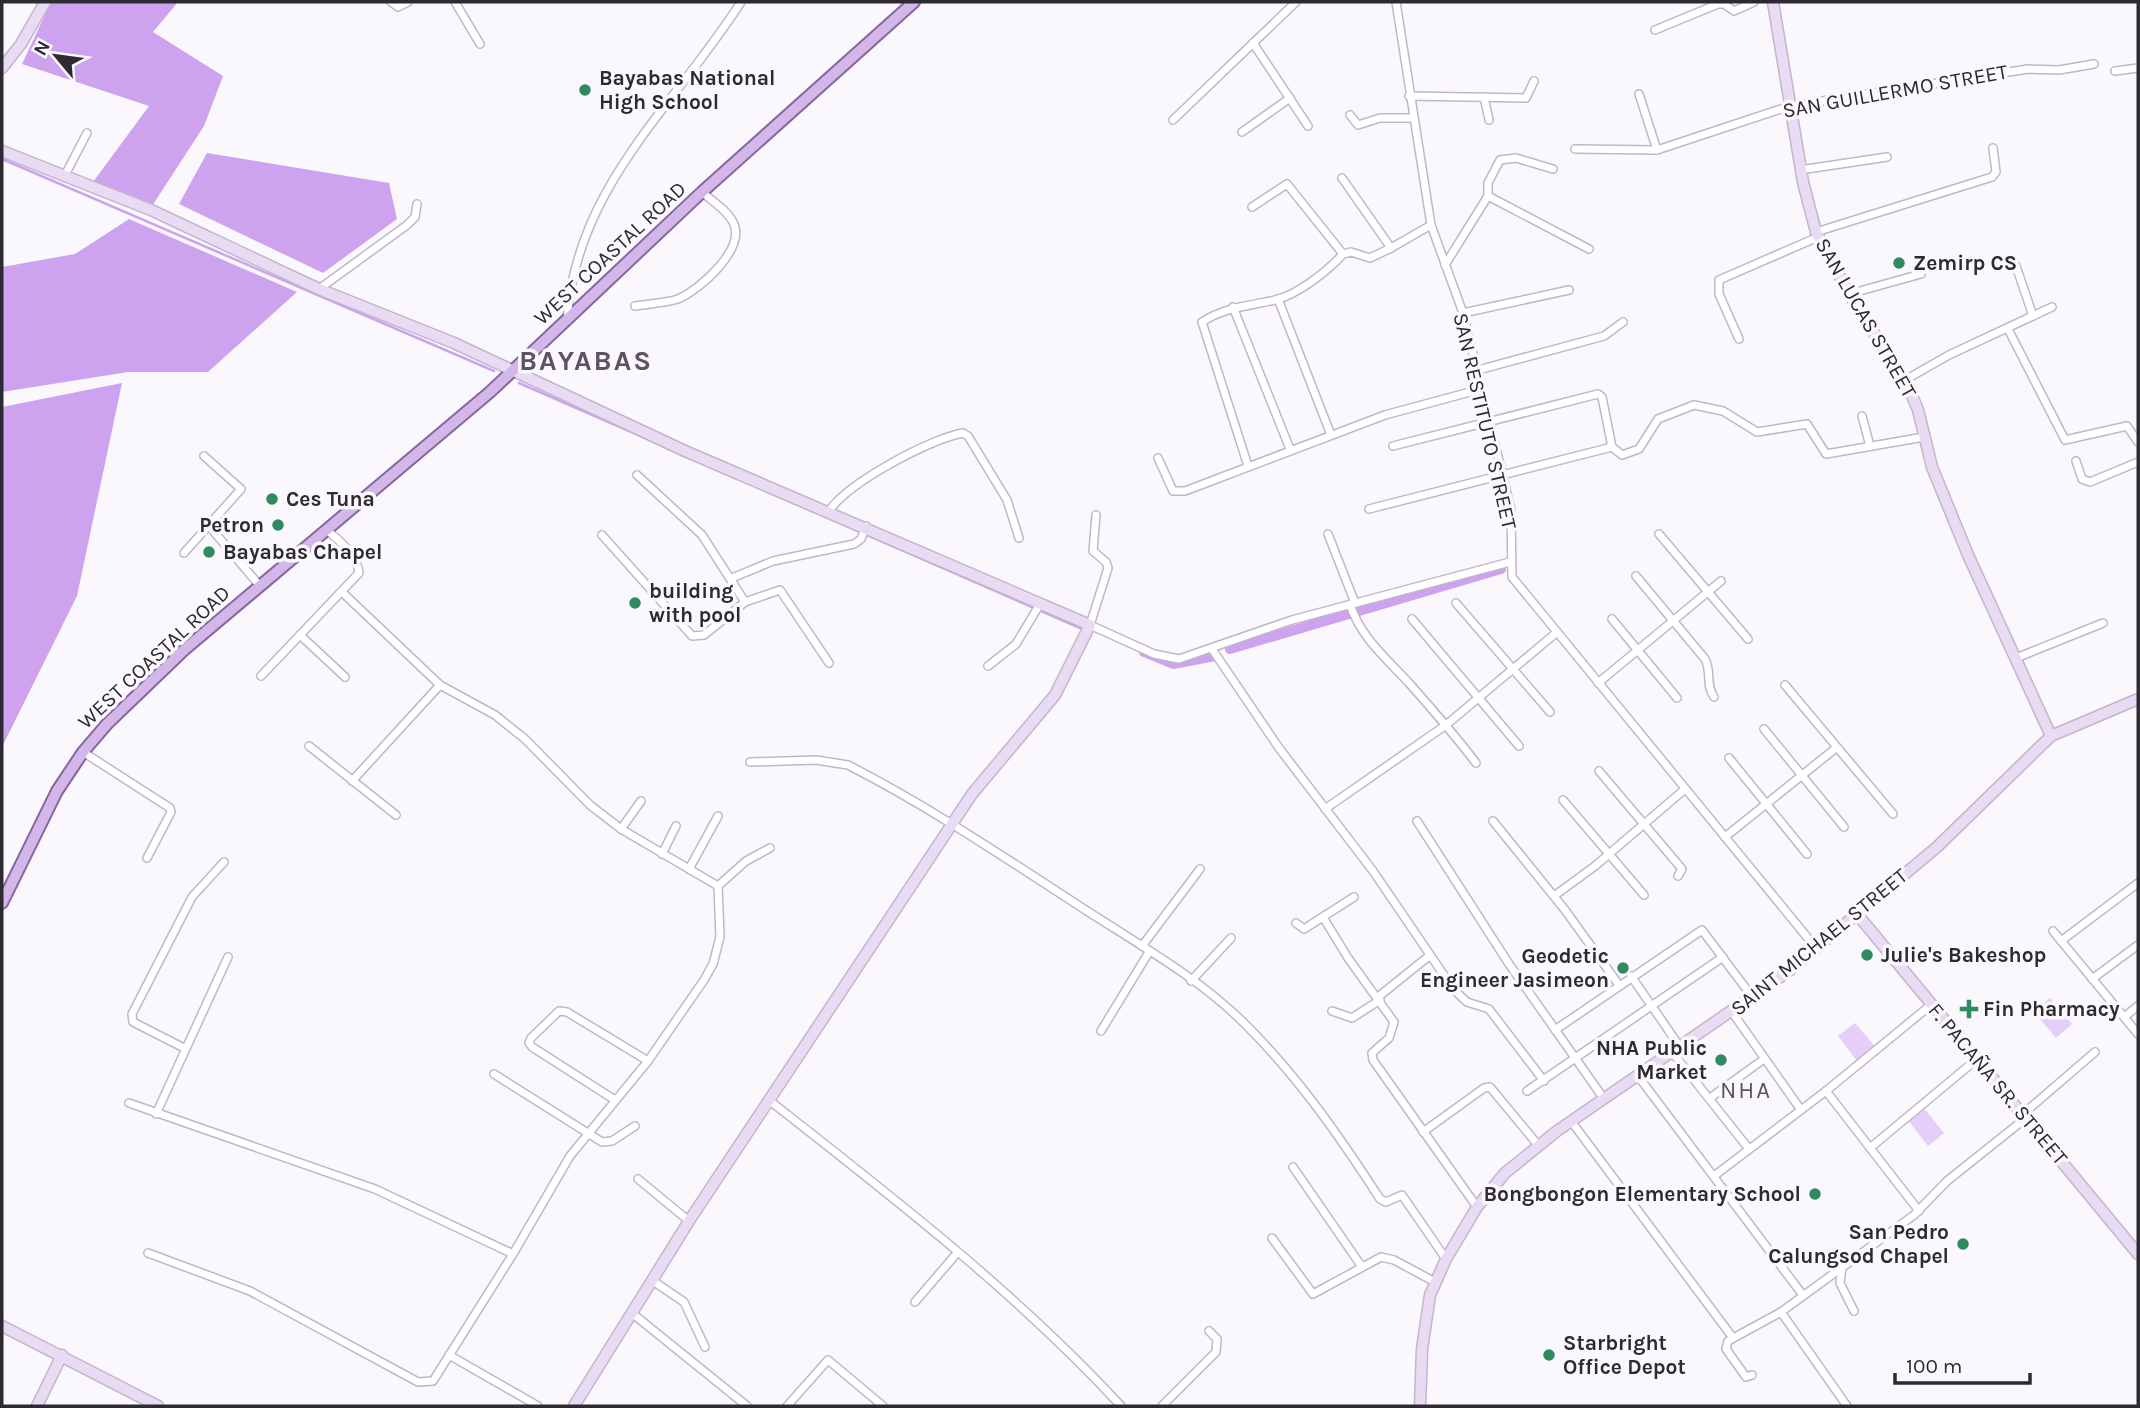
<svg xmlns="http://www.w3.org/2000/svg" width="2140" height="1408" font-family="Karla,sans-serif">
<style>
.green{fill:#e5cef9}
.water{fill:#cda3ef}
.lines{fill:none;stroke-linecap:round;stroke-linejoin:round}
.stream{stroke:#cda3ef;stroke-width:2.5}
.canal{stroke:#cda3ef;stroke-width:10}
.street-casing{stroke:#c1b6cb;stroke-width:10}
.secondary-casing{stroke:#c1b6cb;stroke-width:13}
.primary-casing{stroke:#8666a0;stroke-width:14}
.street{stroke:#fff;stroke-width:7}
.secondary{stroke:#e9dbf4;stroke-width:10}
.primary{stroke:#d3b7e9;stroke-width:10}
.poi-dot{fill:#308a60;stroke:#faf8fc;stroke-width:2.5}
.labels{text-anchor:middle;stroke-width:7;stroke-linejoin:round;paint-order:stroke}
.poi-label{font-size:21px;font-weight:bold;fill:#2e2a32;stroke:#faf8fc;text-anchor:start}
.street-label{font-size:21px;fill:#2e2a32;stroke:#faf8fc}
.quarter-label{font-size:24px;letter-spacing:2px;fill:#5c5264;stroke:#faf8fc}
.district-label{font-size:28px;font-weight:bold;letter-spacing:2px;fill:#5c5264;stroke:#faf8fc}
</style>
<rect width="100%" height="100%" fill="#faf8fc"/>
<!-- green -->
<g class="green">
<path d="M2050,998L2072,1024L2056,1038L2034,1012Z"/>
<path d="M1855,1023L1878,1050L1860,1065L1838,1036Z"/>
<path d="M1923,1107L1944,1133L1928,1146L1908,1120Z"/>
</g>
<!-- water -->
<g class="water">
<path d="M51,2H178L153,32L223,76L204,126L152,206L93,182L149,106L22,64Z"/>
<path d="M207,153L389,183L397,219L323,273L179,204Z"/>
<path d="M129,219L297,292L208,372H128L2,392V267L75,254Z"/>
<path d="M122,383L77,596L2,747V407Z"/>
</g>
<g class="lines">
<!-- stream -->
<g class="stream">
<path d="M2,159L494,371"/>
<path d="M519,383L1080,628"/>
</g>
<!-- canal -->
<g class="canal">
<path d="M1230,649L1501,569"/>
<path d="M1144,652L1173,664L1215,656"/>
</g>
<defs>
<g id="street">
<path d="M391,2L398,7L408,2"/>
<path d="M455,2L480,44"/>
<path d="M1396,2L1431,225L1463,313L1511,510L1512,577L1816,948"/>
<path d="M1655,30L1718,4H1724L1734,11L1754,2"/>
<path d="M1253,43L1308,126"/>
<path d="M2115,71L2138,68"/>
<path d="M1639,94L1657,150"/>
<path d="M1409,96L1526,98L1534,81"/>
<path d="M1484,97L1489,120"/>
<path d="M1350,115L1358,125L1380,118H1412"/>
<path d="M1173,120L1296,2"/>
<path d="M1242,132L1290,98"/>
<path d="M1575,149L1657,150L1790,106L2028,69L2059,70L2094,64"/>
<path d="M1800,170L1887,157"/>
<path d="M64,177L87,133"/>
<path d="M1342,178L1391,248L1431,225"/>
<path d="M1488,196L1589,249"/>
<path d="M1252,207L1287,184L1343,254L1351,252L1370,258L1391,248"/>
<path d="M1816,232L1992,177L1996,172L1993,148"/>
<path d="M1445,265L1488,196V183L1500,160L1516,158L1553,169"/>
<path d="M2016,266L2033,316"/>
<path d="M319,289L407,225L415,217L417,204"/>
<path d="M1849,294L1921,274"/>
<path d="M1278,299L1331,435"/>
<path d="M635,306C649,304 665,303 678,299C700,290 747,248 733,222C727,210 712,201 702,192"/>
<path d="M1233,307L1290,449"/>
<path d="M1463,313L1569,290"/>
<path d="M567,321C575,188 674,107 741,2"/>
<path d="M2008,329L2065,440L2127,426L2138,442"/>
<path d="M1739,339L1719,294V280L1818,237"/>
<path d="M1478,370L1604,336L1623,322"/>
<path d="M1905,380L1949,355L2052,307"/>
<path d="M1862,416L1870,446"/>
<path d="M1393,446L1598,394L1602,397L1612,447L1622,455L1639,449L1658,419L1694,405L1723,411L1757,432L1807,424L1826,454L1924,437"/>
<path d="M1158,458L1173,491H1185L1385,415L1481,389"/>
<path d="M2076,461L2082,479L2090,482L2138,462"/>
<path d="M1248,466L1202,322C1225,307 1249,306 1275,300C1297,295 1328,271 1343,254"/>
<path d="M1369,509L1612,447"/>
<path d="M829,511C848,483 929,439 963,433L968,436L1007,500L1019,538"/>
<path d="M1096,515L1093,551L1106,562L1108,568L1090,625L1154,654L1179,659L1292,620L1510,562"/>
<path d="M209,526L260,586"/>
<path d="M1328,534L1355,603"/>
<path d="M1659,534L1748,639"/>
<path d="M602,535L692,636L704,635L745,602L702,535L637,475"/>
<path d="M184,553L241,489L204,456"/>
<path d="M1636,576L1705,659C1712,672 1705,684 1714,697"/>
<path d="M732,578L773,561L854,544L861,539L866,526"/>
<path d="M745,602L780,590L829,663"/>
<path d="M1456,603L1550,712"/>
<path d="M1350,604C1360,637 1387,659 1409,683C1432,709 1455,735 1476,763"/>
<path d="M1412,619L1519,746"/>
<path d="M1612,619L1677,698"/>
<path d="M300,635L345,677"/>
<path d="M1212,649L1279,748L1373,871L1454,990L1467,1002L1489,1009L1544,1081"/>
<path d="M2016,658L2103,623"/>
<path d="M988,666L1016,644L1040,604"/>
<path d="M261,676L359,573C358,557 339,539 326,530"/>
<path d="M1598,683L1721,581"/>
<path d="M1785,685L1893,814"/>
<path d="M1764,729L1844,827"/>
<path d="M309,746L396,815"/>
<path d="M83,752L170,808L171,812L147,858"/>
<path d="M1729,758L1807,854"/>
<path d="M750,762L816,760L848,765C930,807 1007,859 1084,909C1138,944 1199,978 1244,1023C1297,1075 1340,1137 1380,1199L1386,1202L1402,1195L1446,1259"/>
<path d="M1599,771L1682,869L1678,876"/>
<path d="M352,781L440,685"/>
<path d="M1563,800L1644,895"/>
<path d="M1325,809L1446,725L1556,633"/>
<path d="M1417,821L1509,964L1604,1099"/>
<path d="M1493,821L1565,910L1619,985"/>
<path d="M621,829L641,801"/>
<path d="M1725,837L1836,748"/>
<path d="M662,854L676,826"/>
<path d="M689,869L718,816"/>
<path d="M718,886L746,861L770,848"/>
<path d="M1554,896L1595,866L1685,789"/>
<path d="M1323,917L1348,958L1394,1022L1389,1038L1372,1053L1373,1060L1477,1207"/>
<path d="M1296,923L1304,929L1354,897"/>
<path d="M2053,931L2138,1034"/>
<path d="M2061,941L2138,883"/>
<path d="M1142,946L1200,869"/>
<path d="M1631,976L1680,1047"/>
<path d="M2092,979L2138,945"/>
<path d="M1191,981L1231,938"/>
<path d="M1378,997L1429,956"/>
<path d="M1332,1011L1352,1018L1380,1000"/>
<path d="M1732,1012L1801,1110"/>
<path d="M2124,1017L2138,1006"/>
<path d="M1555,1030L1702,930L1753,998"/>
<path d="M1101,1031L1149,952"/>
<path d="M184,1048L133,1022L132,1014L192,897L224,862"/>
<path d="M1672,1052L1749,1149"/>
<path d="M494,1074L602,1142L612,1141L635,1126"/>
<path d="M1638,1076L1802,1294"/>
<path d="M1527,1091L1723,957"/>
<path d="M1710,1098L1764,1059"/>
<path d="M615,1100L532,1047L529,1043L531,1038L559,1011L567,1012L648,1061"/>
<path d="M770,1101C891,1196 1017,1293 1121,1406"/>
<path d="M129,1103L375,1189L513,1254"/>
<path d="M156,1114L228,957"/>
<path d="M2023,1114L2095,1052"/>
<path d="M1571,1121L1733,1338"/>
<path d="M1423,1132L1484,1088L1490,1087L1538,1145"/>
<path d="M1870,1148L1977,1059"/>
<path d="M1293,1167L1362,1267"/>
<path d="M1714,1176L1826,1091"/>
<path d="M638,1179L689,1221"/>
<path d="M1919,1211L1826,1091L1932,1004"/>
<path d="M1272,1238L1313,1294L1381,1257L1394,1260L1435,1282"/>
<path d="M148,1253L250,1291L418,1382L433,1381L513,1254L570,1156L648,1061L704,980L713,964L720,937L718,886L621,829L590,805L525,739L495,715L440,685L343,593"/>
<path d="M1842,1267L1840,1283L1854,1311"/>
<path d="M653,1281L684,1302L705,1347"/>
<path d="M915,1302L957,1253"/>
<path d="M1781,1312L1847,1406"/>
<path d="M633,1314L747,1406"/>
<path d="M449,1355L538,1406"/>
<path d="M1752,1375L1746,1377L1726,1349L1728,1341L1781,1312L1914,1215L1947,1181L2026,1118"/>
<path d="M787,1406L828,1360L883,1406"/>
<path d="M1162,1406L1216,1352L1217,1339L1209,1331"/>
</g>
<g id="secondary">
<path d="M1773,2L1803,182L1816,232L1849,294L1908,386L1918,410L1932,467L1968,555L2051,736"/>
<path d="M2,68L21,44L45,2"/>
<path d="M2,151L151,210L319,289L454,343L685,451L1090,625L1055,695L972,794L689,1221L574,1406"/>
<path d="M1857,914L2138,1254"/>
<path d="M2,1326L158,1406"/>
<path d="M37,1406L62,1355"/>
<path d="M1420,1406L1422,1349L1430,1295L1446,1259L1477,1207L1505,1173L1557,1131L1789,971L1937,847L2051,736L2138,699"/>
</g>
<path id="primary" d="M2,903L57,791L83,752L107,724L184,650L490,392L702,192L914,2"/>
</defs>
<!-- street casing -->
<use href="#street" class="street-casing"/>
<!-- secondary casing -->
<use href="#secondary" class="secondary-casing"/>
<!-- primary casing -->
<use href="#primary" class="primary-casing"/>
<!-- street -->
<use href="#street" class="street"/>
<!-- secondary -->
<use href="#secondary" class="secondary"/>
<!-- primary -->
<use href="#primary" class="primary"/>
</g>
<!-- markers -->
<g class="poi-dot">
<circle cx="585" cy="90" r="7"/>
<circle cx="1899" cy="263" r="7"/>
<circle cx="272" cy="499" r="7"/>
<circle cx="278" cy="525" r="7"/>
<circle cx="209" cy="552" r="7"/>
<circle cx="635" cy="603" r="7"/>
<circle cx="1867" cy="955" r="7"/>
<circle cx="1623" cy="968" r="7"/>
<path d="M1965.5 998.5h7v7h7v7h-7v7h-7v-7h-7v-7h7z"/>
<circle cx="1721" cy="1060" r="7"/>
<circle cx="1815" cy="1194" r="7"/>
<circle cx="1963" cy="1244" r="7"/>
<circle cx="1549" cy="1355" r="7"/>
</g>
<g class="labels">
<!-- poi labels -->
<g class="poi-label">
<text x="599" y="85">Bayabas National<tspan x="599" dy="24">High School</tspan></text>
<text x="1913" y="270">Zemirp CS</text>
<text x="286" y="506">Ces Tuna</text>
<text x="264" y="532" text-anchor="end">Petron</text>
<text x="223" y="559">Bayabas Chapel</text>
<text x="649" y="598">building<tspan x="649" dy="24">with pool</tspan></text>
<text x="1881" y="962">Julie's Bakeshop</text>
<text x="1609" y="963" text-anchor="end">Geodetic<tspan x="1609" dy="24">Engineer Jasimeon</tspan></text>
<text x="1983" y="1016">Fin Pharmacy</text>
<text x="1707" y="1055" text-anchor="end">NHA Public<tspan x="1707" dy="24">Market</tspan></text>
<text x="1801" y="1201" text-anchor="end">Bongbongon Elementary School</text>
<text x="1949" y="1239" text-anchor="end">San Pedro<tspan x="1949" dy="24">Calungsod Chapel</tspan></text>
<text x="1563" y="1350">Starbright<tspan x="1563" dy="24">Office Depot</tspan></text>
</g>
<!-- street labels -->
<g class="street-label">
<text transform="translate(1895 91) rotate(-10)" y="7">SAN GUILLERMO STREET</text>
<text transform="translate(610 253) rotate(-43)" y="7">WEST COASTAL ROAD</text>
<text transform="translate(1866 318) rotate(60)" y="7">SAN LUCAS STREET</text>
<text transform="translate(1485 421) rotate(77)" y="7">SAN RESTITUTO STREET</text>
<text transform="translate(154 657) rotate(-43)" y="7">WEST COASTAL ROAD</text>
<text transform="translate(1819 942) rotate(-39)" y="7">SAINT MICHAEL STREET</text>
<text transform="translate(1998 1084) rotate(50)" y="7">F. PACAÑA SR. STREET</text>
</g>
<!-- quarter labels -->
<g class="quarter-label">
<text x="1746" y="1098">NHA</text>
</g>
<!-- district labels -->
<g class="district-label">
<text x="586" y="370">BAYABAS</text>
</g>
</g>
<!-- border -->
<rect width="2140" height="1408" fill="none" stroke="#2e2a32" stroke-width="7"/>
<!-- north arrow -->
<g transform="translate(56 56) rotate(299)" stroke="#faf8fc" stroke-width="5" paint-order="stroke">
<path d="M0-5L12 26L0 18L-12 26Z" fill="#2e2a32"/>
<text y="-10" font-size="19" font-weight="bold" text-anchor="middle" fill="#2e2a32">N</text>
</g>
<!-- scale -->
<path d="M1895 1373v10h135v-10" fill="none" stroke="#2e2a32" stroke-width="3.5"/>
<text x="1906" y="1373" font-size="21" fill="#2e2a32" stroke="#faf8fc" stroke-width="5" paint-order="stroke">100 m</text>
</svg>
